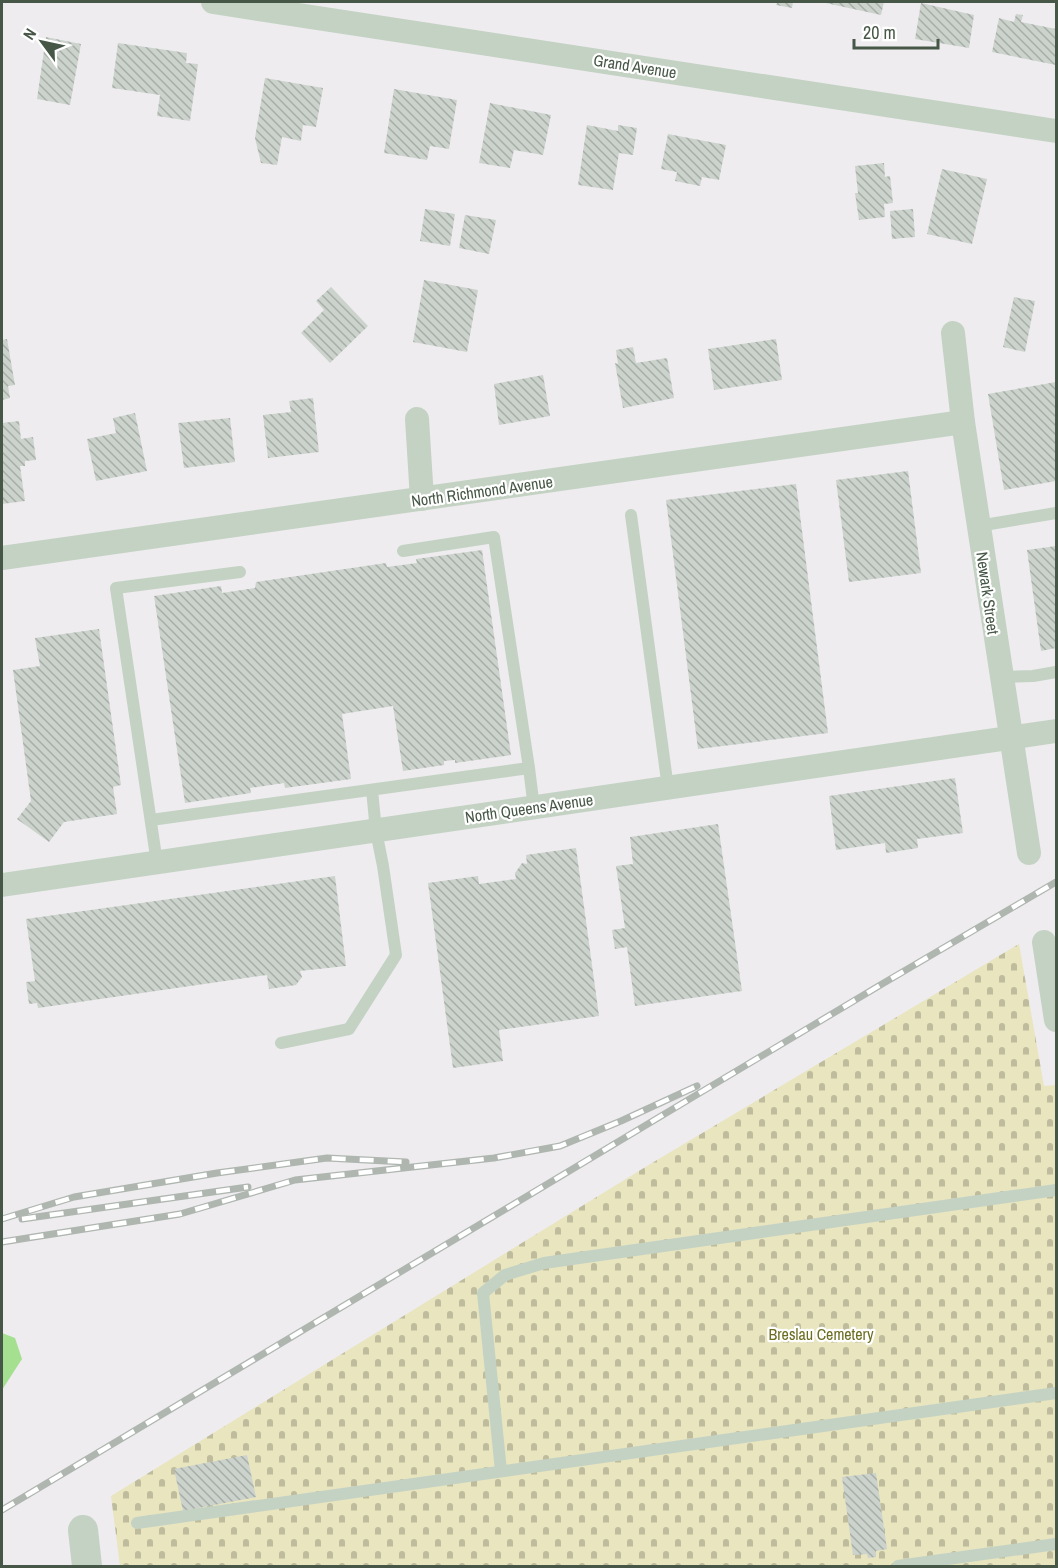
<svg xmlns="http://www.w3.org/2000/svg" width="1058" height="1568" font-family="'Archivo Narrow',sans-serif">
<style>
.cemetery{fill:url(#cemetery-stones)}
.water{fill:#a5e091}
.building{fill:url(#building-back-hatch)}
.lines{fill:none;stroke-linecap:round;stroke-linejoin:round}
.service{stroke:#c4d2c4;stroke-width:12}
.minor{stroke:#c4d2c4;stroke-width:24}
.tertiary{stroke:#c4d2c4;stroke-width:30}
.rail-casing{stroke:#afb6b0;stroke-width:7}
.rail{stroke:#fff;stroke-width:4.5;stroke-dasharray:14;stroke-linecap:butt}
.labels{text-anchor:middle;stroke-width:4.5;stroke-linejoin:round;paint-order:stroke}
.street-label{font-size:16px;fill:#475747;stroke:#fff}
.park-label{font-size:16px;fill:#6b6e21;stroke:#fff}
</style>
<defs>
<pattern id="cemetery-stones" width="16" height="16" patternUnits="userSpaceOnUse" patternTransform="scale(1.5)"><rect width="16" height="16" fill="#e8e5bf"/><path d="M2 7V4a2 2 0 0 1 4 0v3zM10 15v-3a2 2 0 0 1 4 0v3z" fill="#bebc9d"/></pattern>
<pattern id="building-back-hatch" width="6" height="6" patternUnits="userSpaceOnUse" patternTransform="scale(1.5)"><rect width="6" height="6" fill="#ccd3cd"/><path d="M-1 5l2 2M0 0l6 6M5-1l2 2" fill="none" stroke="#a7aea8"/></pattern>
</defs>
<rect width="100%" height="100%" fill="#eeecef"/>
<!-- cemetery -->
<path class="cemetery" d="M1019,944L1044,1086L1056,1085V1566H120L111,1496L647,1166Z"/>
<!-- water -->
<path class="water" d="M2,1333L15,1338L22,1359L2,1390Z"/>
<!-- building -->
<g class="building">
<path d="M773,2H793L792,8L776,5L777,3Z"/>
<path d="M821,2H884L881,15Z"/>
<path d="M921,3L974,15L969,48L915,39Z"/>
<path d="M1016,14L1023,15L1021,22L1056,29V65L992,52L999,18L1014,22Z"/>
<path d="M46,37L81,44L70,105L37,99Z"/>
<path d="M118,43L187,53L186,63L198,64L190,121L157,116L160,95L112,88Z"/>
<path d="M265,78L323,88L316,127L303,125L301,141L282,137L277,165L261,163L255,138Z"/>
<path d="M394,89L457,100L449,149L430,146L427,160L384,153Z"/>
<path d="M490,103L551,115L543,155L514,150L510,168L479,163Z"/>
<path d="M587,125L618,131V125L637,128L633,155L619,153L613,190L578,185Z"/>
<path d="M668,134L726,145L719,180L702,177L700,186L675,181L677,172L661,169Z"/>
<path d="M884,163L885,177L890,176L893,203L884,204L885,217L859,220L855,193H858L855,166Z"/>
<path d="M942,169L987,179L972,244L927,234Z"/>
<path d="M425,209L455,214L450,246L420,241Z"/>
<path d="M913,209L915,237L892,239L890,211Z"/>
<path d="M465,215L496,220L489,254L459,248Z"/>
<path d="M424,280L478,290L467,352L413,342Z"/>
<path d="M331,287L368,326L330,363L301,333L324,310L316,301Z"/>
<path d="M1014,297L1035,301L1025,352L1003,347Z"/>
<path d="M7,339L15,385L8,386L10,398L2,400V340Z"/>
<path d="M776,339L782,380L714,390L708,349Z"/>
<path d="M633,347L636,363L667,358L674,398L623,408L615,363L618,364L616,350Z"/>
<path d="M543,375L550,416L499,425L494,384Z"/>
<path d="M1056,382V481L1004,490L988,394Z"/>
<path d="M313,398L319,452L268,458L263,415L291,412L289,401Z"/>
<path d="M135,413L147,471L96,481L87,439L116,433L113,418Z"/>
<path d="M230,418L235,462L184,468L178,423Z"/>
<path d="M19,421L21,439L33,437L36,460L25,461V466H20L25,501L2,504V423Z"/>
<path d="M908,471L921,573L849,582L836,480Z"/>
<path d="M796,484L828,733L698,749L666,500Z"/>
<path d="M1056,546V648L1041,651L1027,550Z"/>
<path d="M482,550L511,755L455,763V760L444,761V765L403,771L393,706L342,714L351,779L285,788L284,783L250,788L251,793L185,803L154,596L221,586L222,593L255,588L256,582L386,563L387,567L417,563L416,559Z"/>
<path d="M99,629L121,785L113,787L117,814L64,822L49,842L17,819L31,801L13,670L40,666L35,638Z"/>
<path d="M955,778L963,833L917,839L918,848L886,853L885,843L836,850L829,796Z"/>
<path d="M718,824L742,991L635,1006L627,947L615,949L612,930L625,928L616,866L633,864L630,837Z"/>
<path d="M576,848L599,1016L499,1030L503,1061L453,1068L428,883L478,876L479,884L516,879L515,873L522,863L527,864L526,855Z"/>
<path d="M335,876L346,966L300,971L302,977L296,985L269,989L267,975L38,1008L37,1003L29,1004L26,982L35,981L26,919Z"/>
<path d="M247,1455L256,1497L183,1511L174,1469Z"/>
<path d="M876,1473L887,1549L876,1551V1557L868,1558L867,1554L853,1555L842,1477Z"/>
</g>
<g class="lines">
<!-- service -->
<g class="service">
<path d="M631,515L668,788"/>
<path d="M978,526L1056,513"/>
<path d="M403,551L494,537L529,768L534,808"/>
<path d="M1001,677L1033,676L1056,672"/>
<path d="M151,820L529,768"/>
<path d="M157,863L116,588L240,572"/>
<path d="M281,1043L349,1029L396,955L383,866L376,831L372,790"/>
<path d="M501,1471L483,1293L505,1275L544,1263L1056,1190"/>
<path d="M137,1523L1056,1393"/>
<path d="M898,1566L1056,1544"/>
</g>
<!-- minor -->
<g class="minor">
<path d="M213,2L1056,131"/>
<path d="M953,333L963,422L1029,853"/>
<path d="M417,419L422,499"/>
<path d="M2,558L963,422"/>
<path d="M2,885L1056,731"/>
<path d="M1044,942L1056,1020"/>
</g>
<!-- tertiary -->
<path class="tertiary" d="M83,1530L87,1566"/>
<defs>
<g id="rail">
<path d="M2,1219L74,1197L217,1173L327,1158L406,1162"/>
<path d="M22,1219L248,1187"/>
<path d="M2,1242L180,1214L295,1180L494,1158L560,1146L621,1121L697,1086"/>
<path d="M2,1510L882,984L1056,882"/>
</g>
</defs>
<!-- rail casing -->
<use href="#rail" class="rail-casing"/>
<!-- rail -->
<use href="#rail" class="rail"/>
</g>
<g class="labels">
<!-- street labels -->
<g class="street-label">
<text transform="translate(635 66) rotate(9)" y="6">Grand Avenue</text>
<text transform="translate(482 491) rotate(-8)" y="6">North Richmond Avenue</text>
<text transform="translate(988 593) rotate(82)" y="6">Newark Street</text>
<text transform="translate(529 808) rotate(-8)" y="6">North Queens Avenue</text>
</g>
<!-- park labels -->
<g class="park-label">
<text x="821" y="1340">Breslau Cemetery</text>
</g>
</g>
<!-- border -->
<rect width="1058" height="1568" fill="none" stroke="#475747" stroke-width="6"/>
<!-- north arrow -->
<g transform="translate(42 42) rotate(303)" stroke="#ffffff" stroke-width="4.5" paint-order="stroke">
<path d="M0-4.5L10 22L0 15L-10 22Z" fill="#475747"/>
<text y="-9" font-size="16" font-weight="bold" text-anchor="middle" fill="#475747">N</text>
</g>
<!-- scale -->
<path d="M854 39v9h84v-9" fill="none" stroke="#475747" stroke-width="3"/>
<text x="863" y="39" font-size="18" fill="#475747" stroke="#ffffff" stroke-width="4.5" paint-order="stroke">20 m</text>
</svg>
